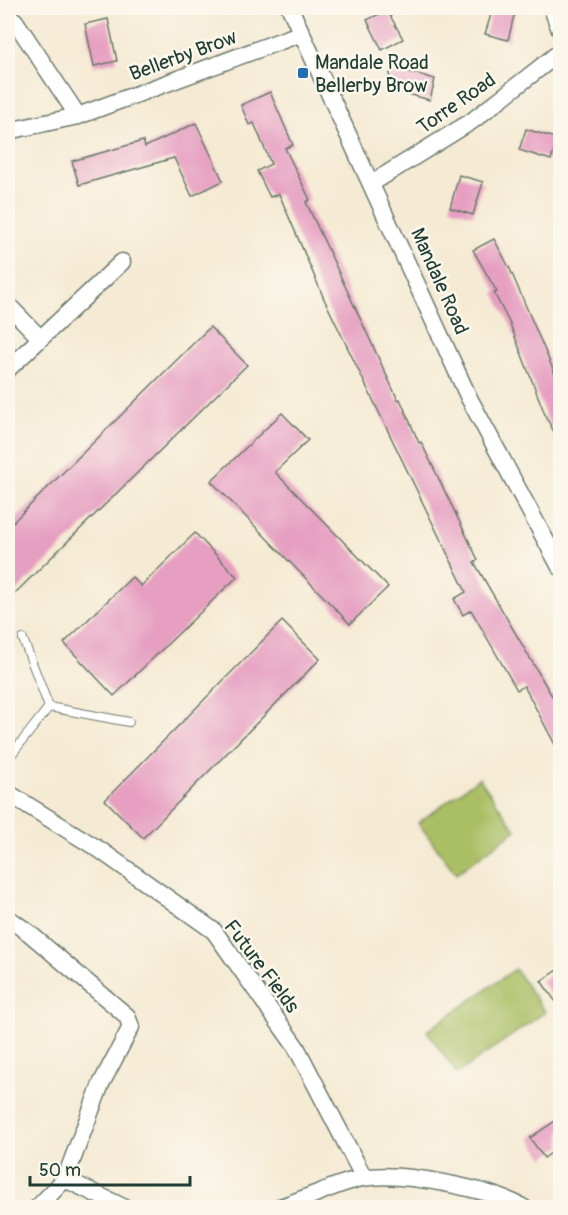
<svg xmlns="http://www.w3.org/2000/svg" width="568" height="1215" font-family="Pangolin,sans-serif">
<style>
.green{fill:#aabe63;stroke:#647e4c;stroke-width:1.5}
.building{fill:#e69fc1}
.lines{fill:none;stroke-linecap:round;stroke-linejoin:round}
.lane-casing{stroke:#6a7a6c;stroke-width:10}
.street-casing{stroke:#6a7a6c;stroke-width:19}
.lane{stroke:#fff;stroke-width:8}
.street{stroke:#fff;stroke-width:16}
.poi-dot{fill:#1f6fb2;stroke:#fbf7ec;stroke-width:2}
.labels{text-anchor:middle;stroke-width:5;stroke-linejoin:round;paint-order:stroke}
.street-label{font-size:20px;fill:#1f3d34;stroke:#fbf7ec}
.poi-label{font-size:20px;fill:#1f3d34;stroke:#fbf7ec;text-anchor:start}
</style>
<rect width="100%" height="100%" fill="#fbf7ec"/>
<filter id="ink" filterUnits="userSpaceOnUse"><feTurbulence type="fractalNoise" baseFrequency=".0167" numOctaves="2"/><feDisplacementMap in="SourceGraphic" scale="12" xChannelSelector="R" yChannelSelector="G"/><feConvolveMatrix kernelMatrix="1 2 1 2 8 2 1 2 1" color-interpolation-filters="sRGB"/></filter>
<filter id="wash" filterUnits="userSpaceOnUse"><feTurbulence type="fractalNoise" baseFrequency=".008" numOctaves="4" result="noise"/><feDisplacementMap in="SourceGraphic" scale="24" xChannelSelector="R" yChannelSelector="G"/><feGaussianBlur stdDeviation="1.35" result="paint"/><feColorMatrix in="noise" values="0 0 0 0 0 0 0 0 0 0 0 0 0 0 0 0 0 1.4 0 .05"/><feComposite in="paint" operator="in"/></filter>
<g filter="url(#wash)">
<rect width="100%" height="100%" fill="#f5ead3"/>
<!-- green -->
<g class="green">
<path d="M479,778L516,830L456,874L418,823Z"/>
<path d="M515,969L545,1012L457,1074L427,1031Z"/>
</g>
<g id="blocks">
<!-- building -->
<g class="building">
<path d="M493,8H516L508,40L485,34Z"/>
<path d="M387,10L403,39L382,50L367,20Z"/>
<path d="M108,19L117,61L94,66L85,24Z"/>
<path d="M392,67L435,79L430,100L386,88Z"/>
<path d="M270,92L293,145L285,148L310,200L306,202L398,400L400,399L419,443L421,442L478,560L474,562L552,696L561,691V756L524,686L517,690L471,610L463,615L454,599L466,592L325,301L279,194L270,197L257,171L271,164L254,123L249,125L241,105Z"/>
<path d="M196,123L223,181L192,196L174,158L79,185L72,161L143,141L145,147Z"/>
<path d="M526,129L558,139L551,160L519,150Z"/>
<path d="M459,175L483,182L473,215L450,208Z"/>
<path d="M494,239L510,269L561,388V445L546,417L510,324L494,293L497,292L473,250Z"/>
<path d="M210,327L247,365L8,600V527Z"/>
<path d="M282,413L308,440L275,472L388,587L350,624L211,481Z"/>
<path d="M195,533L237,577L114,696L64,643L132,577L141,586Z"/>
<path d="M282,621L320,659L143,838L105,800Z"/>
<path d="M561,968V1009L541,981Z"/>
<path d="M561,1117V1146L544,1158L530,1138Z"/>
</g>
</g>
</g>
<g filter="url(#ink)">
<use href="#blocks" fill-opacity="0" stroke="#6a7a6c" stroke-width="1.5"/>
<g class="lines">
<defs>
<g id="lane">
<path d="M23,639L49,707"/>
<path d="M49,707L129,722"/>
<path d="M8,759L49,707"/>
</g>
<g id="street">
<path d="M290,8L469,398L560,567"/>
<path d="M552,8L560,30"/>
<path d="M8,16L15,21L78,116"/>
<path d="M8,131L78,116L302,33"/>
<path d="M372,183L472,121L560,52"/>
<path d="M8,305L40,338"/>
<path d="M8,369L122,262"/>
<path d="M8,793L100,850L214,931L296,1047L364,1178"/>
<path d="M8,918L29,933L127,1016L131,1027L101,1084L65,1179L37,1208"/>
<path d="M65,1179L125,1208"/>
<path d="M277,1208C305,1200 336,1183 363,1178C401,1171 491,1189 524,1208"/>
</g>
</defs>
<!-- lane casing -->
<use href="#lane" class="lane-casing"/>
<!-- street casing -->
<use href="#street" class="street-casing"/>
<!-- lane -->
<use href="#lane" class="lane"/>
<!-- street -->
<use href="#street" class="street"/>
</g>
</g>
<!-- markers -->
<rect class="poi-dot" x="297" y="67" width="12" height="12" rx="3"/>
<g class="labels">
<!-- street labels -->
<g class="street-label">
<text transform="translate(183 55) rotate(-20)" y="7">Bellerby Brow</text>
<text transform="translate(456 103) rotate(-35)" y="7">Torre Road</text>
<text transform="translate(440 281) rotate(66)" y="7">Mandale Road</text>
<text transform="translate(262 966) rotate(53)" y="7">Future Fields</text>
</g>
<!-- poi labels -->
<g class="poi-label">
<text x="315" y="69">Mandale Road<tspan x="315" dy="23">Bellerby Brow</tspan></text>
</g>
</g>
<!-- margin -->
<rect width="568" height="1215" fill="none" stroke="#fbf7ec" stroke-width="30"/>
<!-- scale -->
<path d="M30 1176v9h160v-9" fill="none" stroke="#1f3d34" stroke-width="3"/>
<text x="39" y="1176" font-size="18" fill="#1f3d34" stroke="#fbf7ec" stroke-width="4.5" paint-order="stroke">50 m</text>
</svg>
